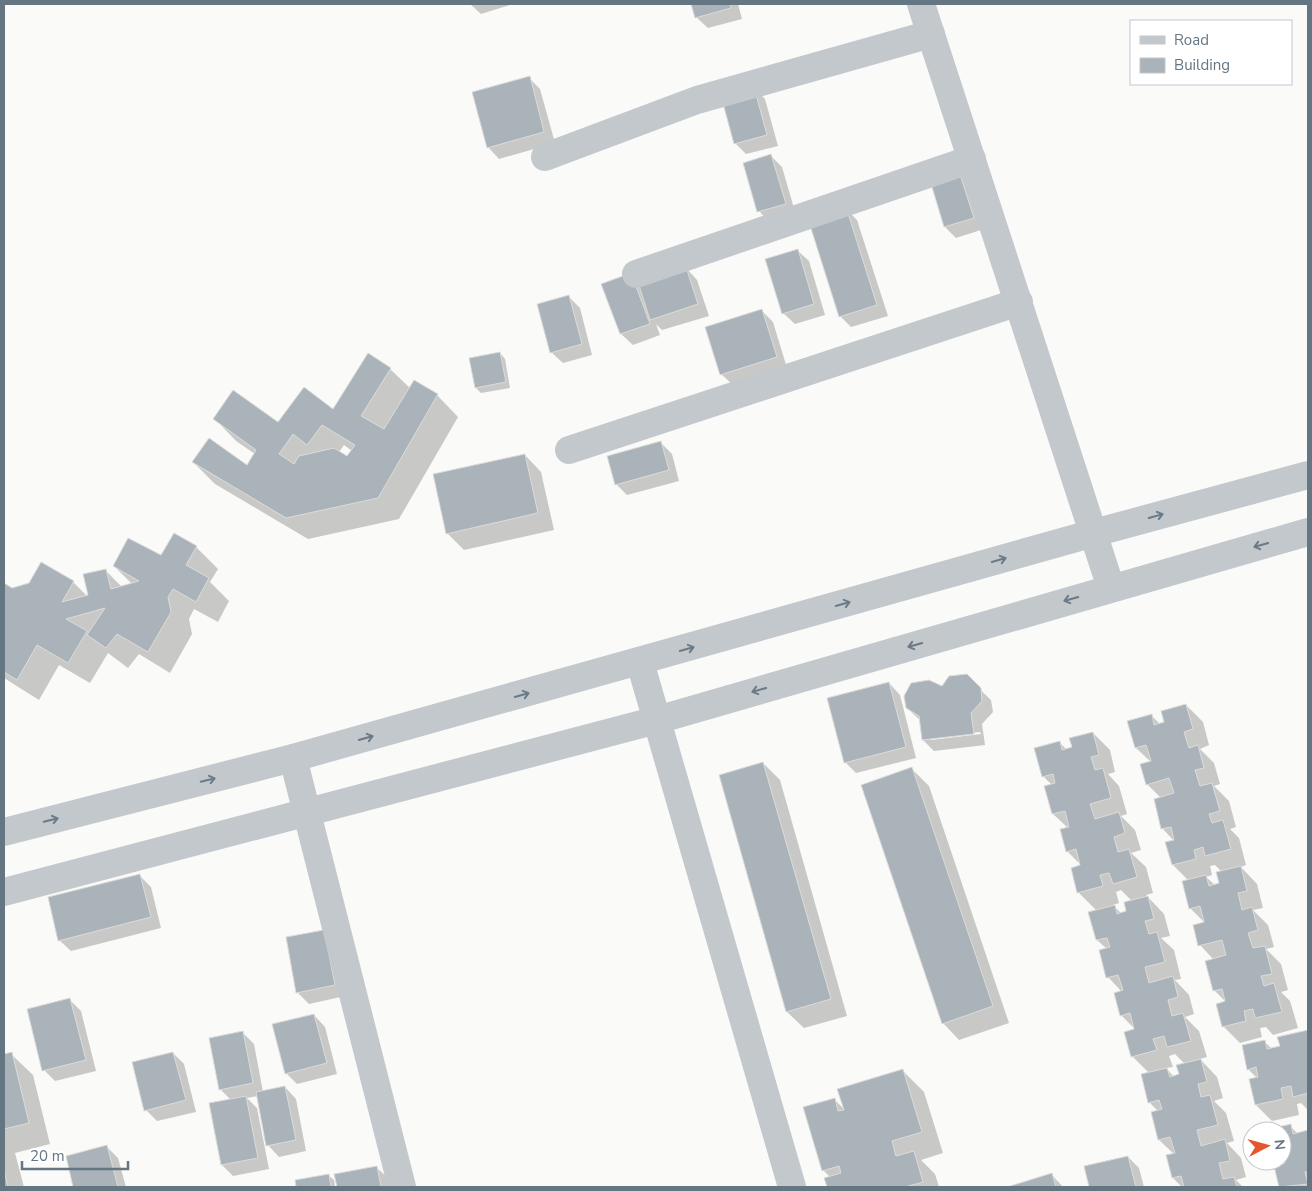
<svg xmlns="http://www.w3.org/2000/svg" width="1312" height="1191" font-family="'Nunito Sans',sans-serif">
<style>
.shadow{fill:#0003;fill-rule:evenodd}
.building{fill:#aab3b9;stroke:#dcdcda;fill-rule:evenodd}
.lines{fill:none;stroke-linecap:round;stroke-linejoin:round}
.minor{stroke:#c3c8cc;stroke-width:28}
.tertiary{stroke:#c3c8cc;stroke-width:28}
.oneway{stroke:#6a7a87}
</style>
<rect width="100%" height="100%" fill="#fafaf8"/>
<!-- shadow -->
<g class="shadow">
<path d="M470,4H510V5L481,14Z"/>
<path d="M693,4H738L742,19L708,28L696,17Z"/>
<path d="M529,78L540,89L555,143L499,159L488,147Z"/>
<path d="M754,88L765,99L778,146L746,154L735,143Z"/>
<path d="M770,155L782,167L796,215L770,223L759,211Z"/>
<path d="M958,170L969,181L984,229L956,238L945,227L930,178Z"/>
<path d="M846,209L857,220L888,316L851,327L840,316Z"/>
<path d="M797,250L809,261L825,315L795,324L783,313Z"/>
<path d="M686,268L697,280L709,316L662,330L656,324L660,335L633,345L621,334L603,284Z"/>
<path d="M569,297L580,308L592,355L563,363L551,352Z"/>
<path d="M762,311L773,322L787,368L733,385L721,374Z"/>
<path d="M500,353L505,359L510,388L481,393L476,388Z"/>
<path d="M390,369L410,388L437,395L458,417L399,519L308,539L215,484L193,462L247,467L255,454L236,441L215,419L278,423L333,411ZM344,445L352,451L347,458L339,452Z"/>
<path d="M661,443L672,454L679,481L627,495L616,484Z"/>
<path d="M525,455L541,472L554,530L464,550L447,533Z"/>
<path d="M196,547L218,569L210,582L229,601L218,622L194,609L189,619L192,634L170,673L139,654L128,668L108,653L90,683L59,665L39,700L4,678V585L12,590L30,584L42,564L73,582L90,599L105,570L122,587L132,584L114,566L161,557Z"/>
<path d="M966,676L991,700L993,712L982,724L985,745L934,751L923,740L921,721L907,708ZM980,732L981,734L931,740V738Z"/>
<path d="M889,683L900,695L916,758L856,773L845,762Z"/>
<path d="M1186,705L1203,722L1209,745L1200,749L1214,763L1220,784L1214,786L1229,801L1236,827L1230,829L1239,838L1246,865L1241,867L1257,884L1263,908L1253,910L1268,925L1274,947L1266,949L1281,964L1288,990L1281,992L1290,1001L1298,1028L1273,1035L1266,1027L1260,1028L1262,1037L1240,1043L1223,1026L1226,1002L1214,990V960L1200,945L1205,923L1190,908L1189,881L1173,865L1174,841L1163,829L1155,800L1161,798L1147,784L1151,762L1136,748L1129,722L1151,715L1160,724L1166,723ZM1215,865L1222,872L1220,884L1215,885L1206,877L1212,875L1210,866Z"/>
<path d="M1093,733L1110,750L1115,772L1108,774L1119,786L1127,814L1121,816L1135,830L1141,850L1131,853L1146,867L1153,893L1146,895L1164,914L1170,936L1161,938L1174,950L1181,979L1175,980L1189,995L1194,1014L1185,1017L1199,1031L1207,1057L1200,1059L1217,1077L1223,1098L1214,1101L1226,1113L1234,1141L1227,1143L1241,1158L1246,1177L1236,1180L1243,1187H1182L1173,1178L1174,1154L1159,1140L1153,1113L1159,1112L1149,1102V1073L1132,1056L1136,1030L1121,1015L1122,992L1108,977L1107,949L1097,940V911L1079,893L1072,869L1082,866L1067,851L1068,828L1053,814L1052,785L1043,776L1059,742L1067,750L1073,748ZM1121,890L1132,901L1127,912L1122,914L1113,905L1119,903L1116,892ZM1175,1054L1185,1064L1180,1075L1174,1077L1166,1068L1173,1067L1169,1056Z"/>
<path d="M763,763L780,780L847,1016L804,1028L787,1012Z"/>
<path d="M912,769L929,786L1009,1023L959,1040L943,1023Z"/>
<path d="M140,876L151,887L161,928L71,951L59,940Z"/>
<path d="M324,931L345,996L309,1004L297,992Z"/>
<path d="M70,1000L81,1011L96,1071L55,1081L44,1070Z"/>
<path d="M314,1015L325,1027L337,1074L297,1084L286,1073Z"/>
<path d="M1308,1032V1110L1301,1103L1297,1104L1299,1115L1272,1121L1256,1105L1257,1078L1248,1069L1264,1041L1272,1049L1281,1047L1279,1038Z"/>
<path d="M243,1033L254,1044L263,1092L285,1087L296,1099L306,1151L279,1157L268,1145L258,1096L247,1098L257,1108L269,1169L233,1176L222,1165L231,1100L220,1089Z"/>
<path d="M173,1053L184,1064L196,1112L157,1121L146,1110Z"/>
<path d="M11,1054L33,1075L50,1144L15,1153L24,1187H4V1055Z"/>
<path d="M903,1071L924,1092L943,1153L921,1160L935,1174L939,1187H828L826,1179L830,1177L824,1171L805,1108L834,1099L845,1110Z"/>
<path d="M1290,1126L1298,1134L1308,1131V1187H1280L1275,1167L1283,1165L1279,1161H1282V1131H1268Z"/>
<path d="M107,1147L118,1158L126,1187H75L67,1156Z"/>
<path d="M1128,1157L1139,1168L1144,1187H1091L1086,1167Z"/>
<path d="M376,1167L388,1178L389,1187H338L336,1175Z"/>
<path d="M328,1175L334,1180L335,1187H297L296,1181Z"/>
<path d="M1052,1175L1063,1187H1011Z"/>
</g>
<!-- building -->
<g class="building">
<path d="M691,4H730L731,8L695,18Z"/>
<path d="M530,76L544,132L487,148L472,92Z"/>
<path d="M754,87L767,135L734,144L721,96Z"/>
<path d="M771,154L786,204L757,212L743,163Z"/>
<path d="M958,168L974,218L944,227L929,177Z"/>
<path d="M846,207L877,305L839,317L808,219Z"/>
<path d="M798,249L814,304L782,314L765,259Z"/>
<path d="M686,267L698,304L650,320L638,282Z"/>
<path d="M631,273L650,324L620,334L601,284Z"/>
<path d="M569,295L582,344L550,353L537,304Z"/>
<path d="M762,309L777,357L720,375L705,327Z"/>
<path d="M500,352L506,382L475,388L469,358Z"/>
<path d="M368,353L391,368L361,416L384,429L414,380L438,394L378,498L286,518L192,462L209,438L247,465L256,450L213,419L233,390L278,422L304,387L333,409ZM322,425L355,445L347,456L334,448L299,456L294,464L279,454L293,434L307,445Z"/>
<path d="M661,441L669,470L615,485L607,456Z"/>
<path d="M525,454L538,513L446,534L433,474Z"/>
<path d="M174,533L197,546L186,565L209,578L196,602L173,589L168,597L171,612L148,652L117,634L106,648L87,635L105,608L66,619L87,631L68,663L37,645L17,680L4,672V583L12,588L29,583L41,562L74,581L62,602L88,595L83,574L106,569L111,589L139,581L113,566L128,538L161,555Z"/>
<path d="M967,674L981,688L982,701L971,713L974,734L922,740L919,716L906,708L904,696L911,683L929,680L942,686L949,676Z"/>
<path d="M889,682L906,747L844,763L827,698Z"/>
<path d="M1186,704L1193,729L1184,732L1189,748L1198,745L1204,768L1195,770L1200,786L1212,783L1220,811L1209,814L1212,823L1223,820L1231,849L1205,856L1203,847L1194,850L1196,859L1172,865L1165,842L1174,840L1171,827L1161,829L1154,799L1174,793L1169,778L1146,785L1140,764L1151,761L1146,745L1135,748L1127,721L1152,714L1154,725L1164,722L1161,711Z"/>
<path d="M1093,732L1099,755L1091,757L1095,770L1103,768L1111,798L1090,804L1095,819L1119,812L1125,833L1114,837L1118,852L1129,849L1137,877L1113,884L1109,873L1100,875L1103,886L1077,893L1071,868L1080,865L1076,849L1066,852L1060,829L1069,827L1065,811L1052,814L1044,786L1055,783L1053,774L1042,777L1034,748L1060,741L1062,750L1072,747L1069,738Z"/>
<path d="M763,762L831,999L786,1012L719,775Z"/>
<path d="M912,767L993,1006L942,1024L861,785Z"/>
<path d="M1241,866L1247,891L1238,893L1242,910L1252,907L1258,930L1248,933L1253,948L1265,946L1272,974L1261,976L1264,986L1274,983L1282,1012L1255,1018L1253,1009L1244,1011L1246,1021L1222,1027L1216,1004L1225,1001L1222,989L1213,991L1205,961L1226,955L1222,940L1198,946L1193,925L1204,922L1200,906L1189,909L1182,881L1206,875L1209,886L1219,883L1216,872Z"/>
<path d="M140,874L151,917L58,941L48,897Z"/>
<path d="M1148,896L1154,919L1145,921L1149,934L1157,932L1165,962L1145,967L1149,983L1173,976L1178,997L1168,1000L1172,1016L1183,1013L1191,1041L1167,1047L1164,1036L1153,1039L1157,1050L1131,1057L1124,1032L1134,1029L1130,1013L1120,1016L1114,993L1123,990L1118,975L1106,978L1099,950L1110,947L1107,938L1096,940L1088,912L1115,905L1117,914L1126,911L1124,902Z"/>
<path d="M324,930L335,985L296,993L286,937Z"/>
<path d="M70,998L86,1060L42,1071L27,1009Z"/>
<path d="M314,1014L327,1063L285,1074L272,1024Z"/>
<path d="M1308,1030V1093L1293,1097L1291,1086L1281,1088L1283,1099L1255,1105L1249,1079L1258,1077L1256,1067L1247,1070L1242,1045L1265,1040L1267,1049L1280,1046L1277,1037Z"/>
<path d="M243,1031L253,1083L219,1090L209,1038Z"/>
<path d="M12,1052L29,1123L4,1129V1054Z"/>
<path d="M173,1052L186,1100L144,1111L132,1062Z"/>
<path d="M1201,1059L1207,1082L1198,1084L1201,1097L1210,1095L1218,1125L1197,1130L1201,1146L1225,1139L1230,1161L1219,1163L1223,1179L1234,1177L1237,1187H1184L1181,1176L1172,1178L1166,1155L1175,1153L1170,1137L1158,1140L1151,1112L1162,1109L1159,1100L1148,1103L1141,1074L1167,1068L1170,1077L1179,1074L1176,1065Z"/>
<path d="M903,1069L922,1132L892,1141L896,1156L914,1151L923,1182L905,1187H827L824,1178L841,1173L839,1166L822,1171L803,1107L835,1098L838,1111L844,1110L837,1089Z"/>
<path d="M285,1086L296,1140L266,1146L256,1092Z"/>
<path d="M246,1096L258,1158L221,1165L209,1103Z"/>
<path d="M1291,1124L1293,1134L1308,1130V1172H1305L1308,1184L1279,1187L1274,1166L1285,1163L1282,1153V1131L1265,1130Z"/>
<path d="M107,1145L118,1187H73L66,1156Z"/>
<path d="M1128,1156L1136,1187H1089L1084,1166Z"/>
<path d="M377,1166L381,1187H337L334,1174Z"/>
<path d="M4,1170L8,1187H4Z"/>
<path d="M1052,1173L1056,1187H1007Z"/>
<path d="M329,1174L331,1187H296L295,1180Z"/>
</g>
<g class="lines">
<!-- minor -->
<g class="minor">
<path d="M921,4L1111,588"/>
<path d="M545,157L697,100L931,34"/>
<path d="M636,274L972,159"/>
<path d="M569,450L1019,302"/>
<path d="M640,662L792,1187"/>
<path d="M293,758L402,1187"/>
</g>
<!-- tertiary -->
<g class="tertiary">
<path d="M4,832L293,758L1094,533L1308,475"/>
<path d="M4,892L657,720L1308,532"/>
</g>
</g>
<!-- one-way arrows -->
<defs><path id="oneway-shaft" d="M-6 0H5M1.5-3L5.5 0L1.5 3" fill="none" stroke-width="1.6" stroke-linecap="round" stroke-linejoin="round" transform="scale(1.25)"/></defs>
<g class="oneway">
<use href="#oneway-shaft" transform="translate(1156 516) rotate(-15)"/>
<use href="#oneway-shaft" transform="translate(1261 545) rotate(164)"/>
<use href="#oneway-shaft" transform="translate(999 560) rotate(-16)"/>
<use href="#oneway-shaft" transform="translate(1071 599) rotate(164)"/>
<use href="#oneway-shaft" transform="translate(843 604) rotate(-16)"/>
<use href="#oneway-shaft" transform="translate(915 645) rotate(164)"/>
<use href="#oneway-shaft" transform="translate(687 649) rotate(-16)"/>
<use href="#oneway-shaft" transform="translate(759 690) rotate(164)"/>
<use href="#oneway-shaft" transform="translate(522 695) rotate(-16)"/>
<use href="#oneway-shaft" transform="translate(366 738) rotate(-16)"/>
<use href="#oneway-shaft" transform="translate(208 780) rotate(-14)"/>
<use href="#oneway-shaft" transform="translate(51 820) rotate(-14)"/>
</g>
<!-- border -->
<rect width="1312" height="1191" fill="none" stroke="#657683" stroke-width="10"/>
<!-- legend -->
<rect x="1130" y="20" width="162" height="65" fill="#ffffff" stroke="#c1c8cd"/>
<rect x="1140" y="36" width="25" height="8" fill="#c3c8cc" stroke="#c1c8cd"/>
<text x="1174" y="45" font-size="15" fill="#657683">Road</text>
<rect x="1140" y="58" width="25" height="15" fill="#aab3b9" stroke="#c1c8cd"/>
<text x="1174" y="70" font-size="15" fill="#657683">Building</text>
<!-- north arrow -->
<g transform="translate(1267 1146) rotate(84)"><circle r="24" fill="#ffffff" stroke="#c1c8cd"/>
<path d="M0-4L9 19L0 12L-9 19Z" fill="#e4572e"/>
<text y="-8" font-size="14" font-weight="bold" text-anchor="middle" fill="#657683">N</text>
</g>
<!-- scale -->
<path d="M22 1161v8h106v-8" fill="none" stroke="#657683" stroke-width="2.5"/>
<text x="30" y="1161" font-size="15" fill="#657683" stroke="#ffffff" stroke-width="4" paint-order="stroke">20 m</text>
</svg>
